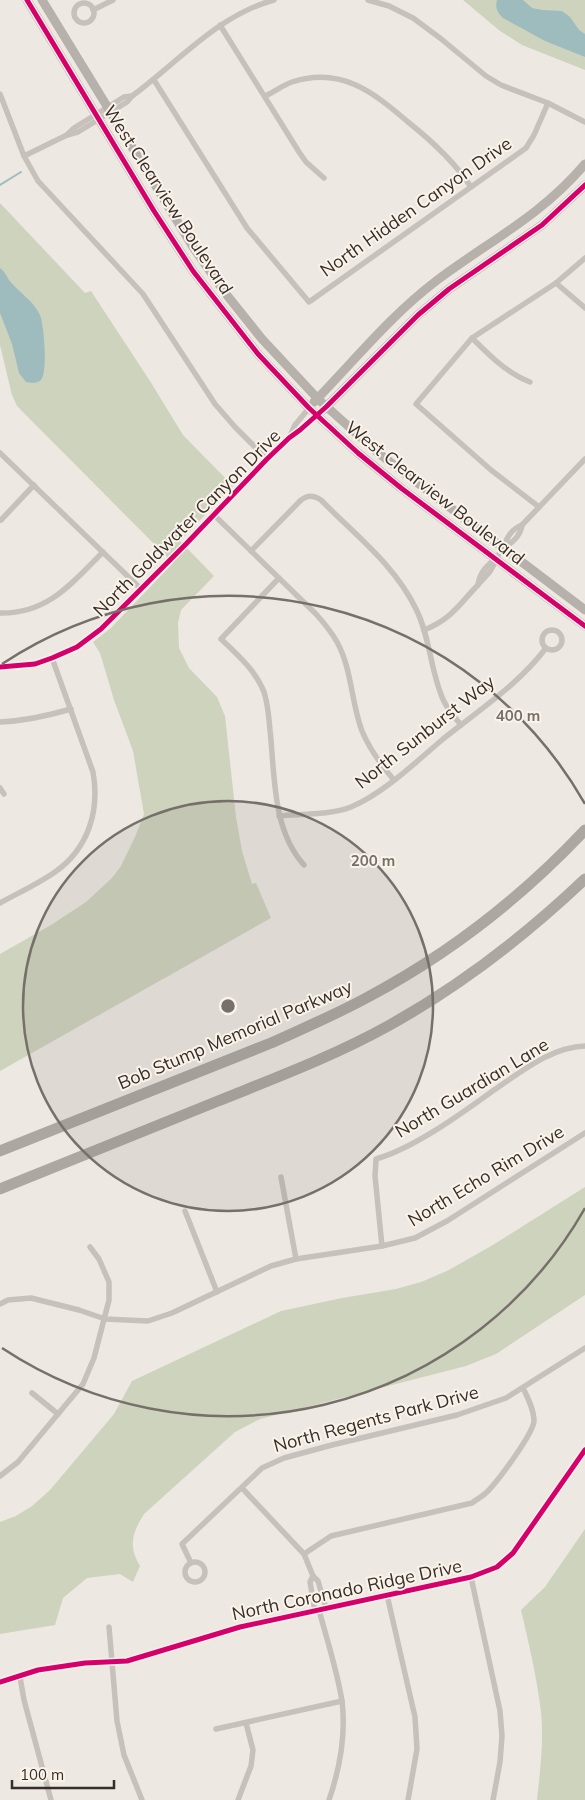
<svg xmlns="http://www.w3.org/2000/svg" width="585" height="1800" font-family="Mulish,sans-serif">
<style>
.green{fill:#cdd3bc}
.water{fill:#9ebcbe}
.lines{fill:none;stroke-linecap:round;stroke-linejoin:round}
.stream{stroke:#9ebcbe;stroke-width:2}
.street{stroke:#c6c1bb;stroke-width:5.5}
.secondary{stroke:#b7b1ab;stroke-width:9}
.highway{stroke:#aca7a1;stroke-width:11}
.cycleway-casing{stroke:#faf3ea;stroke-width:8}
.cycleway{stroke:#d6006c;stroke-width:5}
.ring{fill:none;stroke:#776f6a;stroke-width:2.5}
.labels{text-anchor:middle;stroke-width:4;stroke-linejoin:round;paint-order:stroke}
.street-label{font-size:18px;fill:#372e29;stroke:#faf3ea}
.centre{fill:#776f6a;stroke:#faf3ea;stroke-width:2.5}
.ring-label{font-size:15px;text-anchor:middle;font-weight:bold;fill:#776f6a;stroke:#faf3ea;stroke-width:4;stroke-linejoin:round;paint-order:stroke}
</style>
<rect width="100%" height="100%" fill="#ede9e2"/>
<!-- green -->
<g class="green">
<path d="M463,0H585V70L522,45L500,31Z"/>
<path d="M0,203L85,293L91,291L150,381L183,435L233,486L180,541L214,576L181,610L178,623L179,648L189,668L217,697L225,716L236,817L242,851L252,884L256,883L271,918L0,1071V954L51,925L86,902L112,878L121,866L135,837L144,814L133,751L114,700L100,653L93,642L111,628L173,563L17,406L12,395L0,345Z"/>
<path d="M585,1187V1295L496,1354L466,1366L260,1419L235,1432L144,1514C132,1534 128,1545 140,1566L133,1582L120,1574L87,1578L63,1598L55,1625L0,1634V1522L16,1516L32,1506L50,1490L114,1414L132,1381L281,1311L342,1298L396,1289L421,1282L447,1271L493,1245Z"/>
<path d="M585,1529V1800H537C540,1771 544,1741 541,1712C537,1678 529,1644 521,1610L545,1587Z"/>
</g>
<!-- water -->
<g class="water">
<path d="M497,0H523L532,8L542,10L562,11L570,17L579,30L585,34V57L545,41L503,18C497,12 495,8 497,0Z"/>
<path d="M0,268C5,272 6,275 9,280C19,293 32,299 40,315C44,324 48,373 41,380C36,384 31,383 26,382L19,373L12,344L0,313Z"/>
</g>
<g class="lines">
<!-- stream -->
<path class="stream" d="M0,185L21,172"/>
<!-- street -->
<g class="street">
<path d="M368,0L389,6L413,18L440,38L486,76L501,85L548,103L585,122"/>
<circle cx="84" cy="13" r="10"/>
<path d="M93,10L113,0"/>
<path d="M220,25L299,152L306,162L324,178"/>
<path d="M154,80L247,228L309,302L526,148L534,135L548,103"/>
<path d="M0,94L24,156L38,181L143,294L215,404L235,427L267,459"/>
<path d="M265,96C274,92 283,85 292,82C341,66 373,92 408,122C432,141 454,161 471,187"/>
<path d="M67,135L78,132L127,102L132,96C177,63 218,15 274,0"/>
<path d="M24,156L67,135L74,128L124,97L132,96"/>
<path d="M556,283L585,308"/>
<path d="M472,338C490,356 507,373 530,382"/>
<path d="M290,436L295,425L309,408"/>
<path d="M0,453L141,589"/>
<path d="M539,507L491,470L416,404L472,338L556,283L585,258"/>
<path d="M213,514L316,614C324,623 331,631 337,642C352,669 351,702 362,731C370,750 381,765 394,780"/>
<path d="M1,520L34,485"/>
<path d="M503,549C506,538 511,529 522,525L585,459"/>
<path d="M251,551L301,500C308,495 313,495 321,500C354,534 395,565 416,609C430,637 430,668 442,697C446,708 454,716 461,725"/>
<path d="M279,578L221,639C238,655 256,671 264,692C268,704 269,718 270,730C275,776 272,829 304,865"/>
<path d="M478,585C480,572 486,567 495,559C498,556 500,552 503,550C511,542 520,538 522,525"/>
<path d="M0,613C48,614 72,583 103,552"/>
<path d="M424,630C450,620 458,606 476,587C484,577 493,572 496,558"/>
<circle cx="552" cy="640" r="10"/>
<path d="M0,667L35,664L52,658L77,647L101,629L186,544L267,459L289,438L300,430L316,415"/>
<path d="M0,722C25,721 47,716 71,709"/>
<path d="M0,788L4,794"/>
<path d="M279,816C301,814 331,815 351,807C383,794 417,761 443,739C478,711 519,684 546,648"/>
<path d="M0,903C18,893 38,884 55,872C88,849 100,811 93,772L52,658"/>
<path d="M281,1177L296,1259"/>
<path d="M185,1211L217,1292"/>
<path d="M382,1246L375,1176L376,1159C414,1148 461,1114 494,1090C521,1072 551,1047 585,1046"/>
<path d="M0,1304L8,1300L31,1298L79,1310L105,1319L148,1321L172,1313L271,1266L296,1259L382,1246L415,1238L447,1221L585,1133"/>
<path d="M32,1393L58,1414"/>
<path d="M0,1476L18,1462L83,1384L94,1358L109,1300V1282L99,1259L90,1247"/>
<path d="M242,1488L304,1554L313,1576"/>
<path d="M304,1554L331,1536L472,1503C477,1499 483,1496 487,1492C498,1481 533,1434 534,1421C534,1410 528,1398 523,1388"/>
<circle cx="195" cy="1572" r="10"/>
<path d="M191,1563L182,1544L262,1468L284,1458L332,1445L457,1415L506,1398L585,1348"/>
<path d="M471,1577L500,1711L502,1736L500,1762L493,1800"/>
<path d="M387,1595L415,1717L417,1749L408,1800"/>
<path d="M319,1610C327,1640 337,1670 342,1701C346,1734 340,1768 329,1800"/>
<path d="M315,1611L310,1582L313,1576L318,1581L326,1608"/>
<path d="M109,1627L117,1721L124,1755L142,1800"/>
<path d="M20,1677L24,1700L51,1800"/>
<path d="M0,1682L38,1670L85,1663L127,1661L240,1627L471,1577L497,1567L513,1553L585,1450"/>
<path d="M216,1729L342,1701"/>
<path d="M238,1800L251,1766L253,1750L246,1723"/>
</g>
<!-- secondary -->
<g class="secondary">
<path d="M27,0L154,211L193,271L258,354L309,408L358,453L401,488L585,626"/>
<path d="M42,0L193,247L226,294L262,339L318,399L377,452L585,610"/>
<path d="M314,402C354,361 390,316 436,281C489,241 540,217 585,164"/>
<path d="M323,410L418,315L449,289L542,225L585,185"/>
</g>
<!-- highway -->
<g class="highway">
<path d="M0,1151L271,1043C304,1028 337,1014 368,997C449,954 522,897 585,830"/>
<path d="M0,1189C73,1160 145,1130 218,1101C275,1078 334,1056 388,1026C460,986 525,936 585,879"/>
</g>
<defs>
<g id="cycleway">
<path d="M27,0L154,211L193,271L258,354L309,408L358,453L401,488L585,626"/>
<path d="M0,667L35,664L52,658L77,647L101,629L186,544L267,459L289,438L300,430L326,407L418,315L449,289L542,225L585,185"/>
<path d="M0,1682L38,1670L85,1663L127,1661L240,1627L471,1577L497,1567L513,1553L585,1450"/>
</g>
</defs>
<!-- cycleway casing -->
<use href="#cycleway" class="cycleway-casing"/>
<!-- cycleway -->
<use href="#cycleway" class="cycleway"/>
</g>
<!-- distance rings -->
<circle cx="228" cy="1006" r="205" fill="#776f6a" fill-opacity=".12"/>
<g class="ring">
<circle cx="228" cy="1006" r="205"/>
<path d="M585 1208A410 410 0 0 1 2 1348M2 664A410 410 0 0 1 585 804"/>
</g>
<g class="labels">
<!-- street labels -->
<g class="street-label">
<text transform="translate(168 200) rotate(57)" y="6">West Clearview Boulevard</text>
<text transform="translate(416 207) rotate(-35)" y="6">North Hidden Canyon Drive</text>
<text transform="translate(435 493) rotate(38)" y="6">West Clearview Boulevard</text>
<text transform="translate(187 523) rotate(-45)" y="6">North Goldwater Canyon Drive</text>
<text transform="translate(425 732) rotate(-38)" y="6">North Sunburst Way</text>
<text transform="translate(235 1035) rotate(-23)" y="6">Bob Stump Memorial Parkway</text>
<text transform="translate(472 1088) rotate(-31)" y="6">North Guardian Lane</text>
<text transform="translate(486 1176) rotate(-31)" y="6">North Echo Rim Drive</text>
<text transform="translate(376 1419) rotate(-15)" y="6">North Regents Park Drive</text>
<text transform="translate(347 1590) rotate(-12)" y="6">North Coronado Ridge Drive</text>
</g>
</g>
<circle cx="228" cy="1006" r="8" class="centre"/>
<g class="ring-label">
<text x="518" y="721">400 m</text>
<text x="373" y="866">200 m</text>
</g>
<!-- scale -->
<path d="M12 1780v8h102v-8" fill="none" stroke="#372e29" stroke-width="2.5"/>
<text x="20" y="1780" font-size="15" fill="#372e29" stroke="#faf3ea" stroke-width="4" paint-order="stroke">100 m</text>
</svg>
